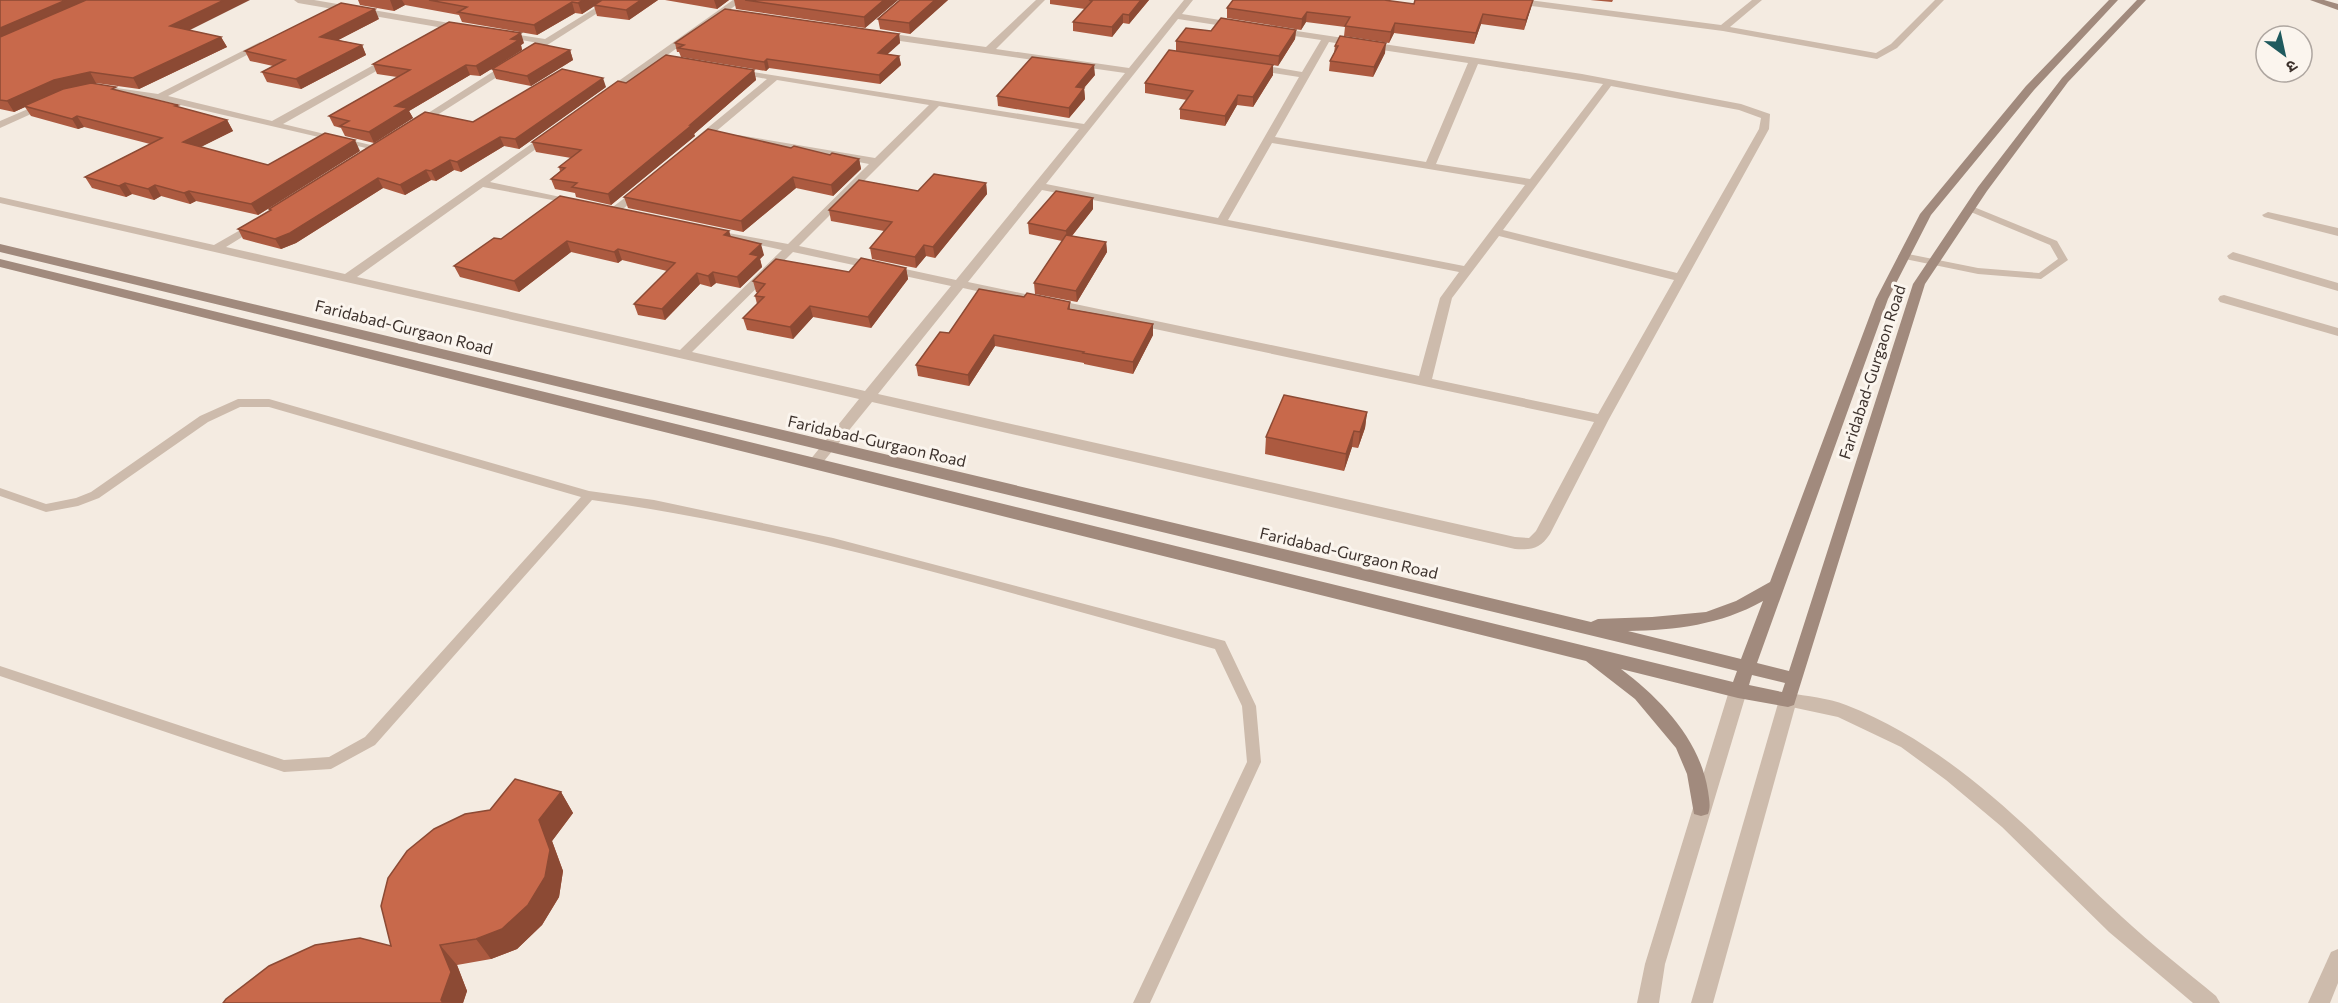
<svg xmlns="http://www.w3.org/2000/svg" width="2338" height="1003" font-family="Commissioner,'Noto Sans Devanagari',sans-serif">
<style>
.lines{fill:none;stroke-linecap:round;stroke-linejoin:round}
.service{fill:#cdbbac;fill-rule:evenodd}
.minor{fill:#cdbbac;fill-rule:evenodd}
.tertiary{fill:#cdbbac;fill-rule:evenodd}
.secondary{fill:#a18a7d;fill-rule:evenodd}
.wall{fill:#ac5a40}
.shaded-wall{fill:#8c4a34}
.building{fill:#c8694b;stroke:#8c4a34;stroke-width:1.5}
.labels{text-anchor:middle;stroke-width:6;stroke-linejoin:round;paint-order:stroke}
.street-label{font-size:16px;fill:#3b302b;stroke:#fbf5ee}
</style>
<rect width="100%" height="100%" fill="#f4ebe1"/>
<g class="lines">
<!-- service -->
<g class="service">
<path d="M1969,205L2057,241L2068,260L2041,279L1978,274L1900,258L1898,256L1903,253L1978,268L2039,273L2058,259L2050,245L1966,210V206Z"/>
<path d="M238,399H269L589,491L654,500L833,538L1225,641L1256,706L1261,762L1150,1003H1133L1247,762L1242,706L1215,649C1011,594 802,529 592,500L375,745L331,769L284,772L0,676V666L284,760L329,757L365,737L581,497L269,407H240L208,422L99,498L78,506L46,512L0,496V488L46,504L76,498L91,492L200,416Z"/>
</g>
<!-- minor -->
<g class="minor">
<path d="M294,0H314L461,25L466,28L461,31L298,3Z"/>
<path d="M608,0H618L420,126L411,124L538,43L500,36V32L545,39Z"/>
<path d="M733,0H743L611,96H603V92Z"/>
<path d="M1036,0H1045L996,49L1129,68L1184,0H1193L1182,14L1239,23L1241,25L1236,28L1178,19L1046,184L1218,218L1299,77L1255,70L1250,67L1255,64L1302,72L1321,40L1274,33L1272,31L1277,28L1582,74L1741,104L1770,114L1769,129L1609,419L1550,534C1540,549 1532,550 1515,549L872,402L820,466H810L808,463L810,460L859,399L0,203V197L214,245L256,221L260,222V226L226,247L345,274L550,131L555,134L554,136L490,182L579,201V205L483,187L357,277L680,350L782,250L706,233V229L788,244L869,164L742,140L737,137L738,135L875,158L929,105L777,80L701,144H693V140L767,79L734,73V69L1084,124L1125,73L879,38L874,35L879,32L986,47ZM1329,42L1468,63L1426,162L1275,137ZM1478,64L1603,84L1530,179L1436,164ZM1611,86L1739,110L1761,118L1759,129L1677,273L1503,230ZM939,106L1079,129L956,280L799,246ZM1272,143L1525,185L1464,266L1228,220ZM1042,190L1459,272L1440,298L1419,376L1051,299L1045,303L1051,307L1594,422L1536,531L1529,538L1515,537L878,394L963,288L1021,301L1025,300L1027,297L1025,294L968,282ZM1499,236L1674,280L1598,414L1432,379L1452,298ZM793,252L951,286L865,391L692,352Z"/>
<path d="M1505,0H1529L1721,25L1752,0H1762L1730,27L1876,53L1891,44L1935,0H1944L1897,48L1877,59L1723,31L1509,3Z"/>
<path d="M260,42L268,44L168,96L272,121L388,57H394V61L283,124L379,147V151L159,100L103,92L98,89L103,86L158,94Z"/>
<path d="M42,103L51,105L0,128V121Z"/>
<path d="M642,185L646,186V190L618,213H610V209Z"/>
<path d="M2268,212L2338,228V236L2264,217L2262,215Z"/>
<path d="M2233,252L2338,283V291L2229,259L2227,256Z"/>
<path d="M2224,295L2338,328V336L2220,302L2218,299L2220,296Z"/>
<path d="M1788,693C1807,696 1828,698 1846,705C1957,748 2036,838 2122,917C2152,945 2185,970 2216,996L2220,1003H2193L2109,932L2002,827L1946,780L1901,747L1838,717L1782,705L1779,700L1782,695Z"/>
<path d="M2338,949V983L2330,1003H2308L2331,952Z"/>
</g>
<!-- tertiary -->
<g class="tertiary">
<path d="M1738,684L1744,686L1747,691L1665,964L1659,1003H1637L1645,964L1729,691L1732,686Z"/>
<path d="M1788,693L1794,695L1797,700L1713,1003H1691L1779,700L1782,695Z"/>
</g>
<!-- secondary -->
<g class="secondary">
<path d="M2109,0H2118L2034,90L1931,215L1888,299L1757,663L1789,671L1913,284L1978,187L2062,78L2137,0H2146L2068,82L1987,191L1925,284L1794,705L1788,707L1738,698L1621,669C1661,699 1700,740 1708,791C1709,799 1711,806 1708,814L1701,816L1694,814L1687,774L1676,748L1635,699L1586,661L0,267V259L1733,682L1737,671L1668,654L0,252V244L1591,622L1598,619L1652,617L1706,612L1736,601L1770,582L1876,299L1920,214L2026,86ZM1763,601L1741,659L1628,631C1676,630 1720,625 1763,601ZM1752,675L1785,683L1782,692L1749,685Z"/>
<path d="M2310,0H2324L2338,4V10Z"/>
</g>
</g>
<!-- wall -->
<g class="wall">
<path d="M0,0L189,30L221,37L227,47L139,89L96,83L93,84L227,120L233,131L200,147L268,165L360,151L258,215L196,201L190,204L161,196L154,200L132,194L126,197L92,188L85,177L150,144L84,127L78,129L31,116L25,107L14,112L0,109Z"/>
<path d="M358,0H658L629,20L597,16L594,6L582,14L575,13L537,35L462,22L459,15L405,5L394,11L360,5Z"/>
<path d="M665,0H729L717,9Z"/>
<path d="M734,0H898L865,28L736,9Z"/>
<path d="M900,0H948L910,34L880,29L878,19Z"/>
<path d="M1050,0H1149L1129,24L1123,23L1112,37L1073,31V22L1085,9L1050,4Z"/>
<path d="M1533,0L1524,30L1481,24L1474,44L1394,33L1389,43L1344,36L1345,27L1306,22L1301,30L1227,18V8Z"/>
<path d="M1590,0H1613L1612,2Z"/>
<path d="M379,19L338,40L362,45L366,55L301,89L267,82L262,72L273,66L250,61L245,51Z"/>
<path d="M1296,30L1295,39L1278,66L1273,65V75L1253,107L1237,105L1225,126L1180,119V109L1187,100L1145,93V83L1176,51V41L1211,31Z"/>
<path d="M899,34L900,43L887,54L899,56L901,65L880,84L769,68L766,71L681,57L679,52H677L675,43Z"/>
<path d="M524,43L521,45L522,50L480,76L470,75L409,111L413,118L374,143L345,136L341,128L334,126L329,116L397,77L377,74L373,64Z"/>
<path d="M1335,46L1385,53L1373,77L1329,71L1330,61L1334,53Z"/>
<path d="M570,50L573,60L531,86L496,79L492,69Z"/>
<path d="M754,70L756,80L694,134L695,136L611,205L576,197L575,193L555,189L551,179L560,171L559,167L571,158L536,152L532,142L626,83Z"/>
<path d="M1095,75L1084,88L1085,99L1069,118L998,106L997,96Z"/>
<path d="M606,87L519,149L504,146L461,172L454,170L436,181L431,180L405,195L383,188L296,243L281,249L243,239L238,229L270,211L269,209L473,122Z"/>
<path d="M791,148L830,155L859,159L861,169L833,196L796,188L743,232L628,208L624,197Z"/>
<path d="M986,183L987,194L935,258L926,256L916,268L872,259L870,248L884,231L831,221L829,210L918,191Z"/>
<path d="M1093,209L1072,236L1106,242L1107,252L1077,302L1035,294L1034,283L1062,241L1029,234L1028,223Z"/>
<path d="M729,231L731,237L764,255L760,259L762,267L740,288L716,283L711,287L700,284L665,320L638,315L634,304L667,271L622,260L618,263L571,252L519,292L460,277L454,266L501,239Z"/>
<path d="M906,268L908,279L871,328L813,317L793,339L747,330L743,318L757,304L755,296L758,293L756,292L753,281L849,272Z"/>
<path d="M1024,297L1070,302V309L1153,324V335L1133,374L1084,364V363L995,346L969,386L918,376L916,365L949,333Z"/>
<path d="M1367,412L1365,428L1358,448L1352,447L1344,471L1265,454L1266,437Z"/>
<path d="M561,792L573,813L552,841L563,871L559,897L542,925L517,949L491,959L457,965L467,991L463,1003H223L391,946L490,810Z"/>
</g>
<!-- shaded-wall -->
<g class="shaded-wall">
<path d="M66,0H96L0,42V28Z"/>
<path d="M224,0H250L176,37L170,26Z"/>
<path d="M390,0H402L405,5L394,11Z"/>
<path d="M584,0H604L582,14L578,3Z"/>
<path d="M641,0H658L629,20L626,10Z"/>
<path d="M714,0H729L717,9Z"/>
<path d="M884,0H898L865,28L864,17Z"/>
<path d="M935,0H948L910,34L909,23Z"/>
<path d="M1141,0H1149L1129,24V15Z"/>
<path d="M1533,0L1531,8L1524,30L1526,20Z"/>
<path d="M572,2L575,13L537,35L534,25Z"/>
<path d="M375,9L379,19L325,47L320,37Z"/>
<path d="M1307,12L1306,22L1301,30L1302,19Z"/>
<path d="M1123,14V23L1112,37V27Z"/>
<path d="M1483,14L1481,24L1474,44L1476,33Z"/>
<path d="M1395,23L1394,33L1389,43L1391,32Z"/>
<path d="M1296,30L1295,39L1278,66L1279,56Z"/>
<path d="M521,33L524,43L521,45L522,50L480,76L476,66L511,39Z"/>
<path d="M899,34L900,43L879,62L878,53Z"/>
<path d="M221,37L227,47L139,89L133,78Z"/>
<path d="M1386,43L1385,53L1373,77L1374,67Z"/>
<path d="M362,45L366,55L301,89L296,79Z"/>
<path d="M570,50L573,60L531,86L527,76Z"/>
<path d="M899,56L901,65L880,84L879,75Z"/>
<path d="M767,59L769,68L766,71L764,62Z"/>
<path d="M466,65L470,75L409,111L413,118L374,143L369,132L395,106Z"/>
<path d="M1094,65L1095,75L1076,97V87Z"/>
<path d="M1273,65V75L1253,107V97Z"/>
<path d="M754,70L756,80L694,134L695,136L611,205L608,194Z"/>
<path d="M90,72L96,83L61,91L24,106L25,107L14,112L7,101L54,80Z"/>
<path d="M603,78L606,87L519,149L515,139Z"/>
<path d="M1084,88L1085,99L1069,118V108Z"/>
<path d="M1238,95L1237,105L1225,126V116Z"/>
<path d="M77,116L84,127L78,129L72,119Z"/>
<path d="M227,120L233,131L189,153L183,142Z"/>
<path d="M500,137L504,146L461,172L457,162Z"/>
<path d="M355,140L360,151L258,215L251,204Z"/>
<path d="M859,159L861,169L833,196L831,185Z"/>
<path d="M450,160L454,170L436,181L431,171Z"/>
<path d="M426,170L431,180L405,195L400,185Z"/>
<path d="M793,177L796,188L743,232L741,221Z"/>
<path d="M378,178L383,188L296,243L281,249L275,239Z"/>
<path d="M125,183L132,194L126,197L119,186Z"/>
<path d="M986,183L987,194L935,258L933,247Z"/>
<path d="M155,185L161,196L154,200L148,189Z"/>
<path d="M189,191L196,201L190,204L184,193Z"/>
<path d="M1093,198V209L1067,242L1066,231Z"/>
<path d="M729,231L732,242L724,235Z"/>
<path d="M567,241L571,252L519,292L514,281Z"/>
<path d="M1106,242L1107,252L1077,302L1076,291Z"/>
<path d="M761,244L764,255L760,259L762,267L740,288L737,277L750,254Z"/>
<path d="M924,245L926,256L916,268L915,257Z"/>
<path d="M618,249L622,260L618,263L614,252Z"/>
<path d="M906,268L908,279L871,328L868,317Z"/>
<path d="M713,272L716,283L711,287L708,276Z"/>
<path d="M697,273L700,284L665,320L662,309Z"/>
<path d="M810,306L813,317L793,339L790,327Z"/>
<path d="M1153,324V335L1133,374V362Z"/>
<path d="M994,335L995,346L969,386L968,375Z"/>
<path d="M1367,412L1365,428L1358,448L1360,432Z"/>
<path d="M1354,431L1352,447L1344,471L1346,454Z"/>
<path d="M561,792L573,813L552,841L563,871L559,897L542,925L517,949L491,959L476,939L539,820Z"/>
<path d="M440,945L457,965L467,991L463,1003H443L441,1000Z"/>
</g>
<!-- building -->
<g class="building">
<path d="M0,0H66L0,28Z"/>
<path d="M86,0H224L170,26L221,37L133,78L90,72L54,80L7,101L0,100V37Z"/>
<path d="M429,0H584L578,3L572,2L534,25L458,12L467,7Z"/>
<path d="M602,0H641L626,10L594,5Z"/>
<path d="M745,0H884L864,17Z"/>
<path d="M900,0H935L909,23L878,19Z"/>
<path d="M1089,0H1141L1129,15L1123,14L1112,27L1073,22L1092,1Z"/>
<path d="M1233,0H1384L1414,4L1415,0H1533L1526,20L1483,14L1476,33L1395,23L1391,32L1345,26L1350,17L1307,12L1302,19L1227,8Z"/>
<path d="M341,3L375,9L320,37L362,45L296,79L262,72L285,60L245,51Z"/>
<path d="M725,9L899,34L878,53L899,56L879,75L767,59L764,62L678,48L684,45L675,43Z"/>
<path d="M1221,18L1296,30L1279,56L1176,41L1186,28L1211,31Z"/>
<path d="M449,22L521,33L511,39L519,40L476,66L466,65L395,106L408,108L369,132L340,126L349,121L329,116L410,70L373,64Z"/>
<path d="M1340,36L1386,43L1374,67L1330,61L1338,46H1335Z"/>
<path d="M535,43L570,50L527,76L492,69Z"/>
<path d="M1169,50L1273,65L1253,97L1238,95L1225,116L1180,109L1193,91L1145,83Z"/>
<path d="M666,55L754,70L690,125H692L608,194L572,187L577,183L551,179L565,168L559,167L581,150L532,142L618,81L626,83Z"/>
<path d="M1032,57L1094,65L1076,87L1084,88L1069,108L997,96Z"/>
<path d="M562,69L603,78L515,139L500,137L457,162L450,160L431,171L426,170L400,185L378,178L290,233L275,239L238,229L271,210L269,209L425,112L473,122Z"/>
<path d="M91,83L116,87L112,89L178,105L175,106L227,120L183,142L268,165L325,133L355,140L251,204L189,191L184,193L155,185L148,189L125,183L119,186L85,177L162,138L77,116L72,119L24,106L63,89Z"/>
<path d="M708,129L791,148L794,146L830,155L832,153L859,159L831,185L793,177L741,221L624,197Z"/>
<path d="M934,174L986,183L933,247L924,245L915,257L870,248L892,222L829,210L859,180L918,191Z"/>
<path d="M1056,191L1093,198L1066,231L1028,223Z"/>
<path d="M560,196L729,231L724,235L761,244L750,254L759,256L737,277L713,272L708,276L697,273L662,309L634,304L675,263L618,249L614,252L567,241L514,281L454,266L494,238L501,239Z"/>
<path d="M1066,235L1106,242L1076,291L1034,283Z"/>
<path d="M861,258L906,268L868,317L810,306L790,327L743,318L764,297L755,296L765,284L753,281L776,259L849,272Z"/>
<path d="M979,289L1024,297L1027,293L1070,302L1068,309L1153,324L1133,362L1083,353L1084,352L994,335L968,375L916,365L940,332L949,333Z"/>
<path d="M1284,395L1367,412L1360,432L1354,431L1346,454L1266,437Z"/>
<path d="M515,779L561,792L539,820L550,850L545,877L528,905L502,929L476,939L440,945L451,972L441,1000L443,1003H223L226,999L269,966L315,945L360,938L391,946L381,906L388,878L407,851L434,829L465,814L490,810Z"/>
</g>
<g class="labels">
<!-- street labels -->
<g class="street-label">
<text transform="translate(404 327) rotate(14)" y="6">Faridabad-Gurgaon Road</text>
<text transform="translate(1872 372) rotate(-72)" y="6">Faridabad-Gurgaon Road</text>
<text transform="translate(877 441) rotate(13)" y="6">Faridabad-Gurgaon Road</text>
<text transform="translate(1349 553) rotate(13)" y="6">Faridabad-Gurgaon Road</text>
</g>
</g>
<!-- north arrow -->
<g transform="translate(2284 54) rotate(147)"><circle r="28" fill="#fbf5ee" stroke="#aea6a0" stroke-width="1.5"/>
<path d="M0-4.5L10 22L0 15L-10 22Z" fill="#1f5a5e"/>
<text y="-9" font-size="16" font-weight="bold" text-anchor="middle" fill="#3b302b">उ</text>
</g>
</svg>
